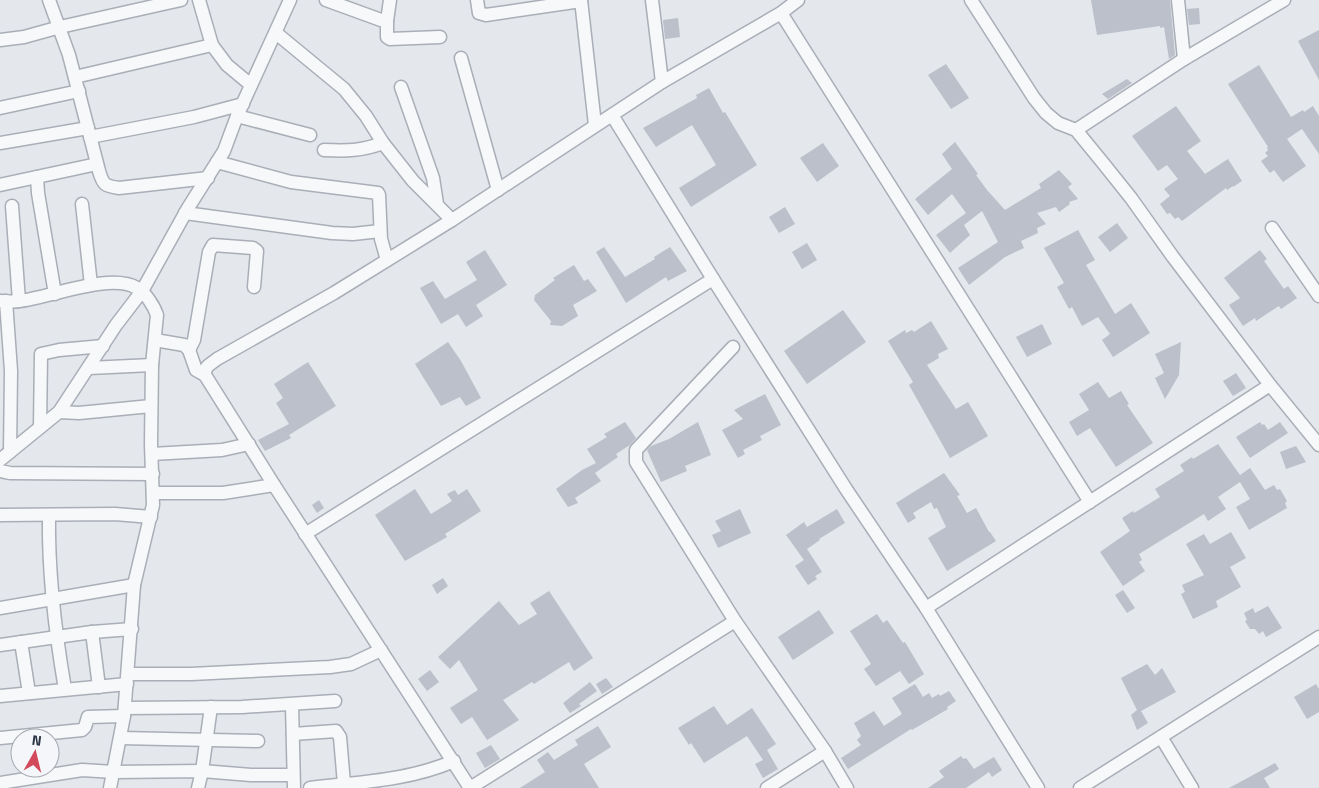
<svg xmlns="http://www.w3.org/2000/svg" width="1319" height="788" font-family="'Titillium Web',sans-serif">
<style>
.building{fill:#bbc0ca}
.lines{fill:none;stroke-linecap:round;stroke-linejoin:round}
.minor-casing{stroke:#a9aeb7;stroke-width:15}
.minor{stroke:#f7f8fa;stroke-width:12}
</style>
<rect width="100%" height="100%" fill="#e4e7ec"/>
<!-- building -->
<g class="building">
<path d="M1091,0H1170L1175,55L1169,59L1164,27L1160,28V26L1097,35Z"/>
<path d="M1199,8L1200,24L1189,25L1187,9Z"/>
<path d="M678,18L680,37L665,39L663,20Z"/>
<path d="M1319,30V80L1298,41Z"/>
<path d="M946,64L969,98L951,109L928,75Z"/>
<path d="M1259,65L1291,117L1303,110L1304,112L1313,106L1319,116V154L1302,129L1287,139L1306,166L1283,182L1274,170L1270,173L1261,161L1268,156L1265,153L1268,150L1267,148L1268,147L1228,84Z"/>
<path d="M1127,79L1132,83L1108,99L1102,94Z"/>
<path d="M709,88L723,113L725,112L757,165L691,207L679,188L716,165L692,125L656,147L643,128L697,98L696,95Z"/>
<path d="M1176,106L1201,141L1187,151L1205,174L1228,159L1242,181L1233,187V186L1227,190L1226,188L1182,221L1178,217L1175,219L1170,213L1167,214L1160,204L1170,196L1164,189L1178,179L1167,165L1158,171L1132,136Z"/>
<path d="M955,142L978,174L976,175L987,190L1005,210L1041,188L1039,184L1059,170L1072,184L1068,187L1078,199L1069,202L1070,204L1059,212L1056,207L1037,213L1046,224L1037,228L1038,233L1021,241L1024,248L1005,257L969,285L958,268L998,242L982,211L964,225L970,235L950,253L936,235L966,213L952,194L928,215L915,199L952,169L942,154Z"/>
<path d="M823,143L839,166L817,182L800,158Z"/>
<path d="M785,207L795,224L779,233L769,217Z"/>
<path d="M1117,223L1128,238L1110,252L1098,237Z"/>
<path d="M1078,230L1095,260L1086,265L1115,314L1131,303L1150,333L1113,357L1102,340L1110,334L1098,317L1082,326L1072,307L1069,309L1057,287L1064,283L1044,248Z"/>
<path d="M807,243L817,260L802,269L792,252Z"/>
<path d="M604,247L625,277L655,259L654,257L670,247L687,271L668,281L666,277L626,303L596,252Z"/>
<path d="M485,250L507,285L476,305L483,316L466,327L458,314L441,324L420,288L433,281L445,299L477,280L466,262Z"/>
<path d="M1260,250L1267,259L1264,261L1284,289L1288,286L1297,298L1281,309L1279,306L1256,321L1255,318L1243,326L1229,305L1240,298L1224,278Z"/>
<path d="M574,265L584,281L588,279L597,291L573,305L578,316L562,326L550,325L551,321L534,300L535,295L555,280L553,278Z"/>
<path d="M843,310L866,342L807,384L784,351Z"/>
<path d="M931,321L948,349L938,354L939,358L927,365L956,409L968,402L988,436L950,458L909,385L913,382L888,341L905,330L906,333L912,330L914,332Z"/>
<path d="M1042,324L1052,344L1027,357L1016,337Z"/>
<path d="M448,342L461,361L481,398L466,406L460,397L441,406L415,364Z"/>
<path d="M1181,342L1179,375L1165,399L1155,378L1164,373L1155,354Z"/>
<path d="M308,362L336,406L289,435L291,438L265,451L258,440L289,424L276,403L283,398L274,384Z"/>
<path d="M1236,373L1246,388L1233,396L1223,381Z"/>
<path d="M1098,382L1109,398L1121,391L1129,404L1127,405L1153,443L1116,467L1090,428L1077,436L1069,422L1089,410L1079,394Z"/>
<path d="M765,394L781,425L760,436L762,440L743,450L745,454L738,458L722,430L743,419L734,410Z"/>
<path d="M625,422L636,438L630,445L616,454L618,457L595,473L601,481L575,498L578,503L568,507L556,489L582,470L596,463L587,449L607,437L604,434Z"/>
<path d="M698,422L711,455L685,466L687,471L661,482L647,450L651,446L669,439Z"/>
<path d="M1260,422L1262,425L1264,424L1268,430L1280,422L1288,433L1250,458L1236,437Z"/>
<path d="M1218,444L1240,475L1250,468L1265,490L1274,485L1277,490L1280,489L1287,501L1285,503L1287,508L1249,530L1236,507L1250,499L1240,482L1218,497L1226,509L1208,521L1204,514L1139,554L1142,560L1139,562L1145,571L1123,586L1100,552L1130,531L1122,518L1133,511L1134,513L1160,497L1155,489L1184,471L1180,465L1192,457L1193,459Z"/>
<path d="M1296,446L1306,462L1286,469L1280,452Z"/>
<path d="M944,473L960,495L957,496L967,513L976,508L989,532H990L996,541L947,571L928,538L946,527L937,508L934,509L931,502L913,513L916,518L908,523L896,503Z"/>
<path d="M415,489L431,514L452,501L447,494L455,490L458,495L467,489L481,511L445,534L447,537L405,561L375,515Z"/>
<path d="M319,500L324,508L317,513L312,505Z"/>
<path d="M740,509L751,533L718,548L712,535L721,531L715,521Z"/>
<path d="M837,509L845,523L819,539L820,540L807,549L822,572L815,576L817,579L808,585L795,566L804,560L786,535L804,522L807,527Z"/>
<path d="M1231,532L1246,558L1230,567L1241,587L1216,601L1218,607L1193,619L1181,594L1185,592L1182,585L1204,575L1186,544L1204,534L1210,544Z"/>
<path d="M443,578L448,586L437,594L432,585Z"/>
<path d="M1123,590L1135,608L1127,613L1115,595Z"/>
<path d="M549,591L593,658L574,671L569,662L534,684L532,682L503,700L519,720L487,740L472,717L461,724L450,708L478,690L459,660L450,669L438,657L499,601L519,625L537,614L530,603Z"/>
<path d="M1268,606L1282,628L1266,637L1263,631L1259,634L1255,629H1250L1245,621L1247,620L1244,613L1253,608L1255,613Z"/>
<path d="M819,610L834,633L793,660L778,637Z"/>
<path d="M877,614L883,623L887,620L903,643L905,642L924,674L909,684L900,671L876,686L864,669L871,664L850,631Z"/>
<path d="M1147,664L1155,675L1162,668L1176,692L1141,711L1148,723L1137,730L1131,715L1137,710L1121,678Z"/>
<path d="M430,670L439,682L427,691L418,679Z"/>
<path d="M606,678L613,687L602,694L596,684Z"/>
<path d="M590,682L597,691L579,704L581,706L570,713L563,703Z"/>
<path d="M915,684L923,697L929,693L932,698L939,694L940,696L949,691L956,701L947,707L948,709L912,730L911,729L848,769L841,758L861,745L857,740L861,736L854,723L874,711L884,726L902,714L892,698Z"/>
<path d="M1316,684L1319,689V712L1307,719L1294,697Z"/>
<path d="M714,706L727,725L752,708L776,744L767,750L778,769L763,778L755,764L763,760L747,736L704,763L691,743L689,745L678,728Z"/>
<path d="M598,726L611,747L584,764L599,788H520L545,772L537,760L548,752L554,760L578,745L575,740Z"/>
<path d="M491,745L500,759L485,768L476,753Z"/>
<path d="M961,756L963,759L966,758L974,769L994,757L1002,770L992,777L989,772L966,788H928L944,777L939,771Z"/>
<path d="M1275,763L1279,769L1264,778L1270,788H1229Z"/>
</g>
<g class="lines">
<defs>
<g id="minor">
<path d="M49,0L69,55L99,171C103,185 105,186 119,188L208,178"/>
<path d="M199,0L212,45L227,65L251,85"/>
<path d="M326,0L381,20L387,21"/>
<path d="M390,0L387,21V37L390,39L440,37"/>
<path d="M477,0L479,13L486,15L581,1"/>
<path d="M581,0L595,125"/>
<path d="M652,0L662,82"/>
<path d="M971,0L1034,98L1046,113L1058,123L1076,130L1103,163L1131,198L1173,257L1270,385L1319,445"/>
<path d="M1178,0L1184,59"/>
<path d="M781,13L1090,502"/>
<path d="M276,33L344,89L366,116L383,143L413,181L452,220"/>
<path d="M0,40L24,37L60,27L181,0"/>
<path d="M461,58L498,190"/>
<path d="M75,77L212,45"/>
<path d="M401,87L433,178L437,204"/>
<path d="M0,108L79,91"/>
<path d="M612,115L713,279L846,489L926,608L1038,788"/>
<path d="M237,116L310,135"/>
<path d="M1076,130L1184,59L1284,0"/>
<path d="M90,137L194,117L243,104"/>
<path d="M0,143L88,128"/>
<path d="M324,150C347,151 361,151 383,143"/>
<path d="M217,162L291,182L378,193L379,195L381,239L387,260"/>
<path d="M37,177L38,193L55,294"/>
<path d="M0,185L97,164"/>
<path d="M82,204L91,285"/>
<path d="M12,206L19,301"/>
<path d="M185,213L332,233L353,234L380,231"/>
<path d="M1272,228L1319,296"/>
<path d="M0,301C6,301 13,302 19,301C49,298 110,272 137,288C145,292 154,306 157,315L152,365L151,444L153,505L134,585L124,716L110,788"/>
<path d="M6,301L11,371L10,452"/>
<path d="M155,340L184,345L189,350L196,370L205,375"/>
<path d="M733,347L636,450V462L735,621L825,751L847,788"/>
<path d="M189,350L194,340L209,252L213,245L253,248L257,251L254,287"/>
<path d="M89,368L152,365"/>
<path d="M59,412L79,413L151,406"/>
<path d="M40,427L41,354L59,350L103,346"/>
<path d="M152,454L222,450L249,444"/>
<path d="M0,460L59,412L116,325L142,291L188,208L224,151L237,116L290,0"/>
<path d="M0,471L10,473L153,474"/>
<path d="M153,493H223L274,485"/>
<path d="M0,515L115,514L151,517"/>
<path d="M49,515C48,574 55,631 65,689"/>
<path d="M305,534L713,279"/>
<path d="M0,608L134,585"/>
<path d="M926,608L1270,385"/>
<path d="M92,632L99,687"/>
<path d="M21,642L29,693"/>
<path d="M0,645L92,632L132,629"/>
<path d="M128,674H191L330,667L351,664L381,650"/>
<path d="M0,696L127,684"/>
<path d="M292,705L294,788"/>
<path d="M125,708L242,707L335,701"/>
<path d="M293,734L336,731L340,737L344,784"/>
<path d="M1161,737L1192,788"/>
<path d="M0,738L82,730L85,727L88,717L124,716"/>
<path d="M121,738L258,741"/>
<path d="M0,783L82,770L114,772L202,771L251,775H293"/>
<path d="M198,788L202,771L211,707"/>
<path d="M310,788C360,782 407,781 454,761"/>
<path d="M470,788L274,485L205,375C204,366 211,364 217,359L334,293L452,220L662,82L781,13L798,0"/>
<path d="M470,788L735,621"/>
<path d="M767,788L825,751"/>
<path d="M1080,788L1319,637"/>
</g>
</defs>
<!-- minor casing -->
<use href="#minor" class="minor-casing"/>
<!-- minor -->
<use href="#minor" class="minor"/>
</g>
<!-- north arrow -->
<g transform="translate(35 753) rotate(8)"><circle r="24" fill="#f4f6f9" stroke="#a4a8b1"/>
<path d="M0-4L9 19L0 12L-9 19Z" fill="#d1495b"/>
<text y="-8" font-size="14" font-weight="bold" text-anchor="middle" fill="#2b3445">N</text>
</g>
</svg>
